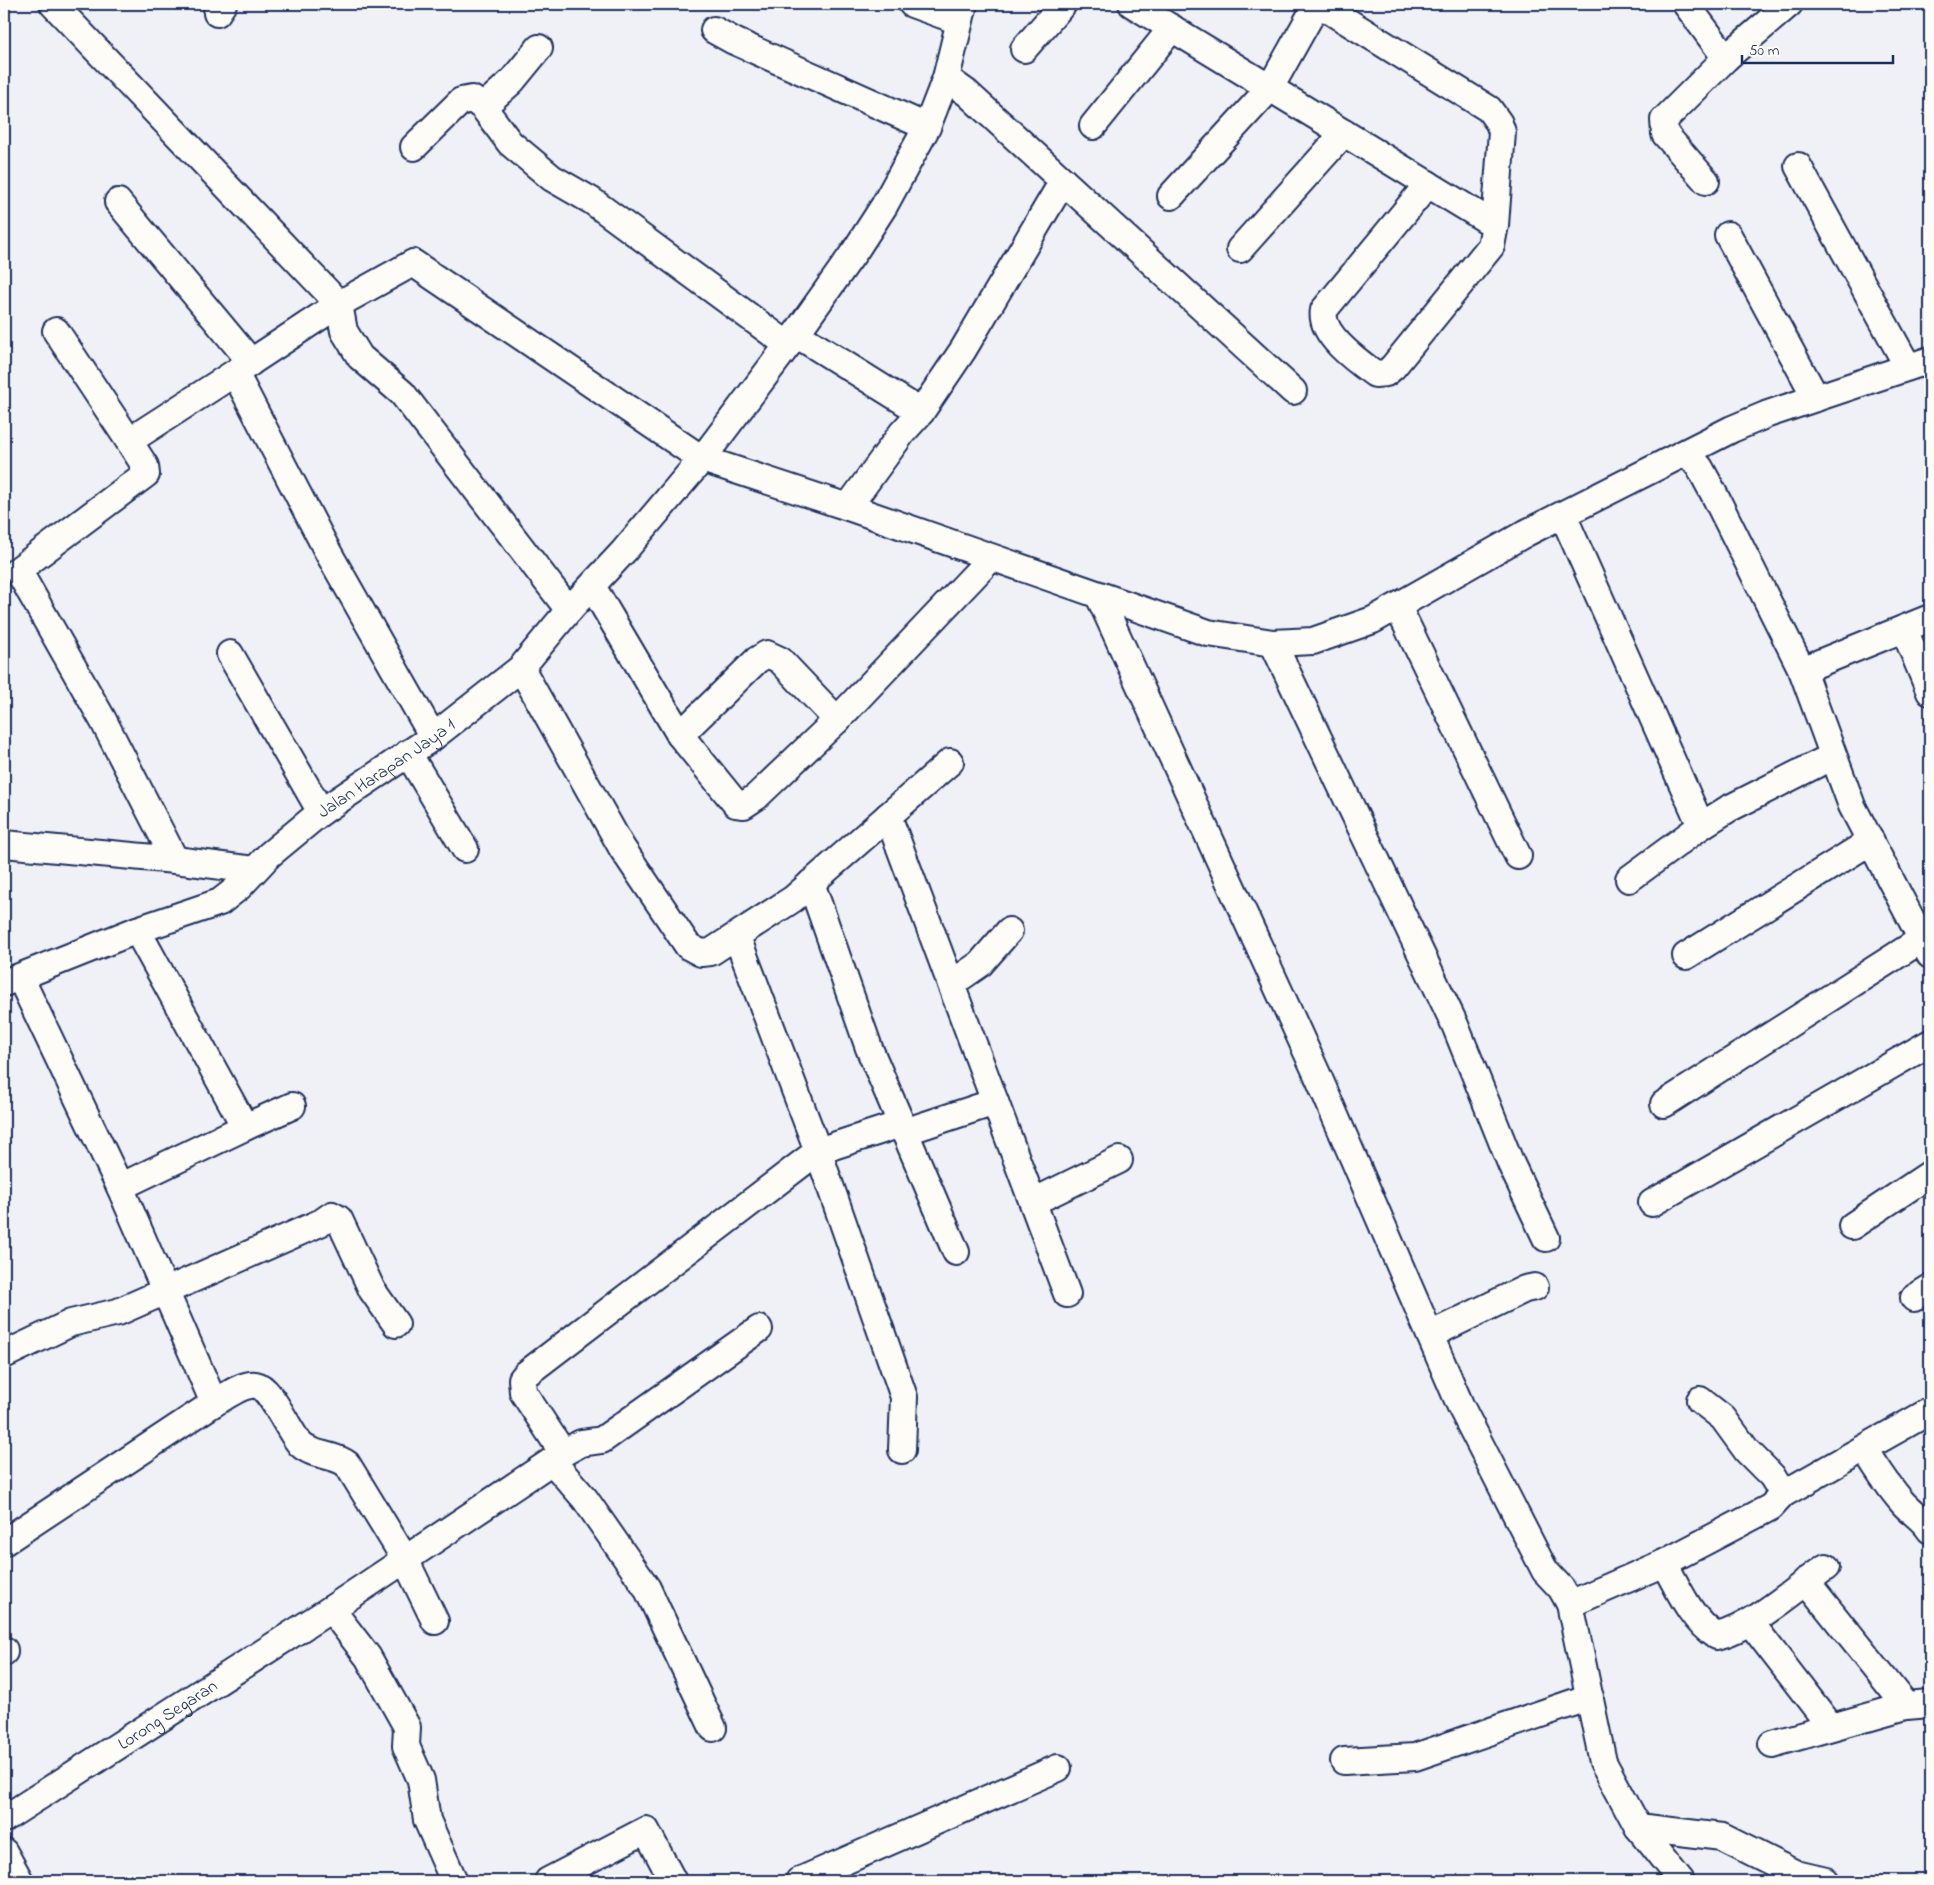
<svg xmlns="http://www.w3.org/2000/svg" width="1934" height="1885" font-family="'Indie Flower',sans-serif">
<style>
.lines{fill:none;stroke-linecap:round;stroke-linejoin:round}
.minor-casing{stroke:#1b2f5e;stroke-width:30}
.minor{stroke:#fdfcf7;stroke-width:26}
.labels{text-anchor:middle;stroke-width:4;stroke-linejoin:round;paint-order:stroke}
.street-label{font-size:18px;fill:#1b2f5e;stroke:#fdfcf7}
</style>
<rect width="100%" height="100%" fill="#f0f1f7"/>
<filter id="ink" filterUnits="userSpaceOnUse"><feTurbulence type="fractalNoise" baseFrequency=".02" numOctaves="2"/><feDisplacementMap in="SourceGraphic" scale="10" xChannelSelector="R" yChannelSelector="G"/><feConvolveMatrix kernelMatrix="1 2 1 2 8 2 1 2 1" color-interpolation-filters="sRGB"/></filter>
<g filter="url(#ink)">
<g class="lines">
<defs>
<g id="minor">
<path d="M53,4L339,304L344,331L360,357L402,393L569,610"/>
<path d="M912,4L959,21"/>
<path d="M1132,4L1495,225"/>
<path d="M1319,4L1489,109L1499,123L1502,132L1495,225L1491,246L1393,367L1386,373L1375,374C1357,361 1319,334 1324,310L1428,184"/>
<path d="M1686,4L1726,58L1789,4"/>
<path d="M217,13L223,4"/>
<path d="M714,30L734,41L927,127"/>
<path d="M539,48L512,81L483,107L510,143L552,178L592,201L788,345"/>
<path d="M1024,49L1063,4"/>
<path d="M946,78L967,93L1293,391"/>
<path d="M1093,126L1172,28"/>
<path d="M414,147L461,101L472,99L483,107"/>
<path d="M1798,166L1908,367"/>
<path d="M1706,181L1665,134L1664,120L1726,58"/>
<path d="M1171,196L1270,88L1317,4"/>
<path d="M118,202L251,362L339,304L413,263L702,459L848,507L1208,633L1273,643L1313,641L1373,620L1526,533L1732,429L1768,414L1930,360"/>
<path d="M1728,235L1816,398"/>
<path d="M1240,249L1344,133"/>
<path d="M56,331L129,441L250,363"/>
<path d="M796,334L921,412"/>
<path d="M235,373L329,554L433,737"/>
<path d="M129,441L145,466L146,474L18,570L103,720L175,860"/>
<path d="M1687,452L1700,468L1713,492L1802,670L1852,806L1930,955"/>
<path d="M848,507L902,433L921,412L963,350L1063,181"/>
<path d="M1563,515L1701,826L1728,809L1833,756"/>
<path d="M592,586L680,735L736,804L744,805L756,797L837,720L991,558"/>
<path d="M1099,596L1317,1074L1461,1407L1545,1571L1561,1588L1570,1604L1664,1563L1771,1507L1783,1494L1930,1411"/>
<path d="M1398,607L1518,856"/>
<path d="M1904,629L1930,692"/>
<path d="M1273,643L1455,1025L1511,1164L1546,1238"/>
<path d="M230,654L321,812"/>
<path d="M521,668L622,848L688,946L701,953L711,952L793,899L950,762"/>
<path d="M1802,670L1930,618"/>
<path d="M680,735L757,660L767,654L780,660L837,720"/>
<path d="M408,753L465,849"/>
<path d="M888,816L1067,1294"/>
<path d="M4,844L175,860L254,870"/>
<path d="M1629,879L1701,826"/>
<path d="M811,883L869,1048L956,1252"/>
<path d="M737,937L818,1151L904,1397L902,1450"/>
<path d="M1686,956L1871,841"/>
<path d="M20,977L120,1187L214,1403"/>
<path id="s1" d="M4,983L137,930L220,902L239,887L269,855L321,812L433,737L521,668L569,610L624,551L702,459L788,345L855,251L884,206L927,127L946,78L964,4"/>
<path d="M951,984L980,964L1009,931"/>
<path d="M1664,1104L1930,934"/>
<path d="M245,1127L292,1106"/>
<path d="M904,1132L995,1102"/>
<path d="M120,1187L245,1127L137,930"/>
<path d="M1033,1202L1119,1160"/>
<path d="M1652,1203L1930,1043"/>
<path d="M1852,1226L1930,1174"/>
<path d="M1914,1298L1930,1288"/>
<path d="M1430,1335L1525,1289L1535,1287"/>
<path d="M4,1355L71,1323L118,1312L322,1222L332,1215L339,1219L372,1290L396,1324"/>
<path d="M1700,1400L1723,1418L1747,1451L1772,1476L1783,1494"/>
<path d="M1865,1449C1876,1467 1888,1486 1903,1503C1912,1513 1922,1518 1930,1530"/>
<path d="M563,1453L581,1443L602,1440L759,1329"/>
<path d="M552,1461L585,1499L647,1588L713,1728"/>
<path d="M4,1542L214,1403C225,1397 243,1383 256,1385C271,1387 289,1433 301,1445C313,1456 334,1454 347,1464L405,1559L435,1621"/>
<path d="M1664,1563C1678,1588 1691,1620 1716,1636C1751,1629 1796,1588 1826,1567"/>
<path d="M1806,1581L1906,1706"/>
<path d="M1570,1604L1603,1762L1638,1827L1681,1881"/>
<path d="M331,1609L368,1657L407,1727L406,1746L421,1780L427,1820L454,1881"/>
<path d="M1750,1622L1831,1727"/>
<path d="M4,1650V1652"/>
<path d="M1772,1744L1906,1706L1930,1704"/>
<path d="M1344,1761L1415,1757L1590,1697"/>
<path id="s2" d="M4,1819L331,1609L552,1461L563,1453L523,1392L522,1379L526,1374L818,1151L901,1124"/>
<path d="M1638,1827L1722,1837L1796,1874L1826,1881"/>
<path d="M4,1852L20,1881"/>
<path d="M548,1881L646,1830L673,1881"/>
<path d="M799,1881L1058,1768"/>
</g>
</defs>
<!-- minor casing -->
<use href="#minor" class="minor-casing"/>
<!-- minor -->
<use href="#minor" class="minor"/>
</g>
</g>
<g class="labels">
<!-- street labels -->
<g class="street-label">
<text dy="6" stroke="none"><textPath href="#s1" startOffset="445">Jalan Harapan Jaya 1</textPath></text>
<text dy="6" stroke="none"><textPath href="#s2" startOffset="194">Lorong Segaran</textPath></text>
</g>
</g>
<!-- margin -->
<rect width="1934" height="1885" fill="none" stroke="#fdfcf7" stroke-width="20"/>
<rect x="10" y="10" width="1914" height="1865" fill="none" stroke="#1b2f5e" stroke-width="2" filter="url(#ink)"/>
<!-- scale -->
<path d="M1742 55v8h151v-8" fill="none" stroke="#1b2f5e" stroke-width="2.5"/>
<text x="1749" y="55" font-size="15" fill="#1b2f5e" stroke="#fdfcf7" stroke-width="4" paint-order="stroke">50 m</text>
</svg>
